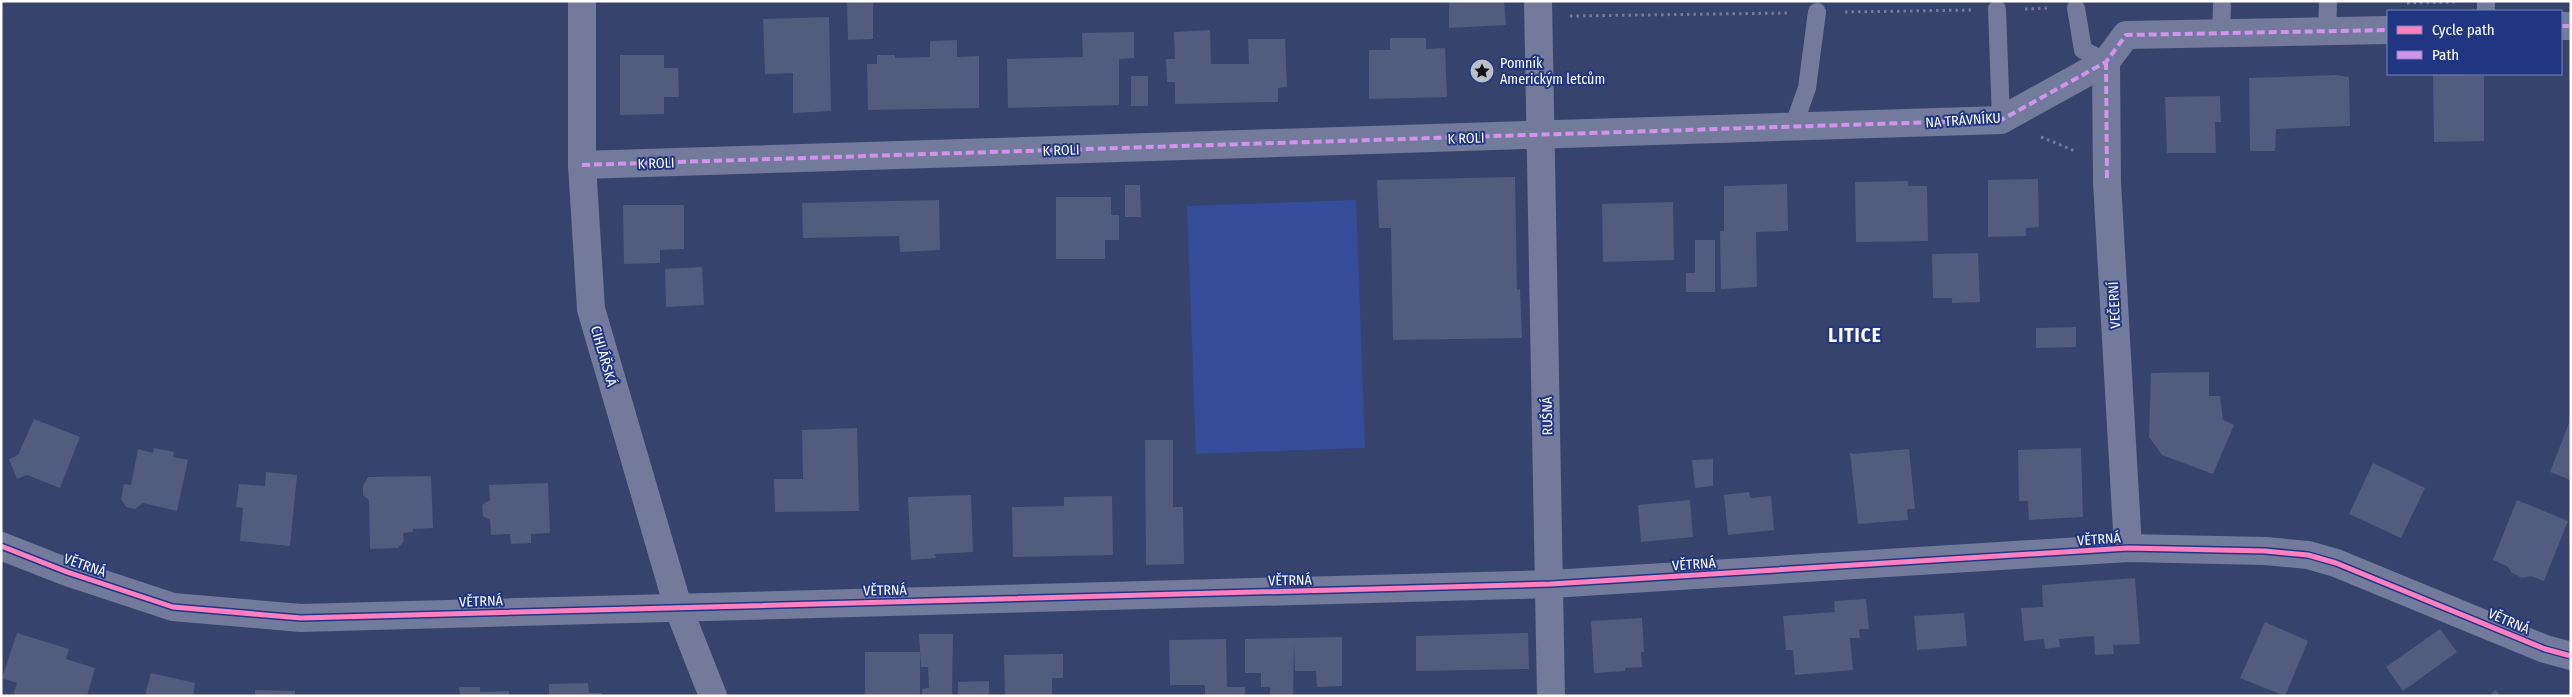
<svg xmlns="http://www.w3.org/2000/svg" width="2572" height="697" font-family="'Fira Sans Condensed',sans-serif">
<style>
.green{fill:#344c9a}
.building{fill:#525c7e}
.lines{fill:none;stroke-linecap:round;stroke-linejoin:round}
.path{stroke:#727b9b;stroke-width:3;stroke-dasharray:2.5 4;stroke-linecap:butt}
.lane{stroke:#727b9b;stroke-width:18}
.street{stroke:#727b9b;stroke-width:28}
.quiet{stroke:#d193ec;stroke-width:4;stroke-dasharray:8 4;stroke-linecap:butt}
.cycleway-casing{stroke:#203683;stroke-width:8}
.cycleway{stroke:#ff80c0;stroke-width:5}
.labels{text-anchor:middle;stroke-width:4;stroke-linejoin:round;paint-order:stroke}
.poi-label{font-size:14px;fill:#fff;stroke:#203683;text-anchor:start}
.street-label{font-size:14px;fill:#fff;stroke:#203683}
.district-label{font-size:19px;font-weight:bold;letter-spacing:1px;fill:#fff;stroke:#203683}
</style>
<rect width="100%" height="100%" fill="#36436d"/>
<!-- green -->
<path class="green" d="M1356,200L1365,448L1196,454L1187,206Z"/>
<!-- building -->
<g class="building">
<path d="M847,1H873V39L848,40Z"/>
<path d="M1449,1H1504L1506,25L1449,28Z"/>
<path d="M829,17L831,111L793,113V73L765,74L763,19Z"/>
<path d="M1210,30L1211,64H1249L1248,39H1285L1287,87L1278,88V102L1175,104V82H1167L1166,59H1175L1174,32Z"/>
<path d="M1134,32V58L1119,59V105L1008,108L1007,59L1083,57L1082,33Z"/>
<path d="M1390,38H1426V49L1445,48L1447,97L1369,99V50H1390Z"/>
<path d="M957,40V57L979,56V108L868,110L867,64H877V55H895V58L930,57V41Z"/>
<path d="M620,55H664V68H678L679,97H664V114L620,115Z"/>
<path d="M2433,74L2484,76V141L2434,142Z"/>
<path d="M2336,75L2349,77L2350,126L2276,129L2275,151H2250L2249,78Z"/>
<rect x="1131" y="76" width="17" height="30"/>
<path d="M2220,96L2221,122H2215L2216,153H2167L2165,97Z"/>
<path d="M1515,177L1517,290L1520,289L1522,338L1393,340L1391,228H1379L1377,180Z"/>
<path d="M2038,179L2039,227L2026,228V236L1988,237V180Z"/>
<path d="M1908,181V186H1927L1928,241L1856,242L1855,182Z"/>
<path d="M1787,184L1788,231L1756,232L1757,287L1721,289L1720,231H1724V186Z"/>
<path d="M1125,185H1140L1141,217H1125Z"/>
<path d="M1056,197H1111V215H1119V240H1105V259H1056Z"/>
<path d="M939,200L940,250L900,252L899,236L803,238L802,203Z"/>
<path d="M1673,202L1674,260L1603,262L1602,204Z"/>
<path d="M623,205H684V249L660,250V263L624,264Z"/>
<path d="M1695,240H1715V292H1686V273H1695Z"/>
<path d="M1978,253L1980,302L1952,303V298H1933L1932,254Z"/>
<path d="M702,267L704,305L666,307L665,269Z"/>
<path d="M2076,327V347L2036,348V328Z"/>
<path d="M2209,372V396H2220L2223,420L2234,425L2213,474L2162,455L2149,437L2151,373Z"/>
<path d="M2571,418V480L2550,472Z"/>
<path d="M34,419L80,437L60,488L27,475L17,479L9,459L18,455Z"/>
<path d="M857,428L859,511L775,512L774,479H803L802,430Z"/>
<path d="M1145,440H1173V507H1183L1184,564L1146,565Z"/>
<path d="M154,448L174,452L173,457L188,460L177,511L143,503L135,509L126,507L121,499L124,484L131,485L138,449L153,453Z"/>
<path d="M2081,448L2083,517L2029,520L2028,501H2019L2018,450Z"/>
<path d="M1909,449L1915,509H1907L1908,520L1858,524L1850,452L1853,454Z"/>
<path d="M1713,459V486L1695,488L1692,460Z"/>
<path d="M2373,463L2425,488L2401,538L2349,514Z"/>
<path d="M266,472L297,475L290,546L240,541L243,508L236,507L239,484L265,486Z"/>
<path d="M431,476L433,528L413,529V532L403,533L404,541L398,548L370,549L369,500L363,495V486L368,477Z"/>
<path d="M548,483L550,533L531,534V543L511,544L510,534L491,535L490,520L483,516L482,505L490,500L489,485Z"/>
<path d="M1749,492L1750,498L1771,496L1774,530L1728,535L1724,495Z"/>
<path d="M971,495L973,552L935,554L936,558L911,560L908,497Z"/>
<path d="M1112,496L1113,555L1013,557L1012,507L1064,506V497Z"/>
<path d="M1690,500L1693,537L1641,542L1638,505Z"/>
<path d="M2517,500L2568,521L2544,581L2531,576L2522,578L2512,573L2507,566L2493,560Z"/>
<path d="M2135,578L2140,644L2113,645L2114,654L2095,655L2094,636L2059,639L2060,647L2045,649L2044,639L2024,641L2021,608L2043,607L2042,585Z"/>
<path d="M1866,599L1869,629H1859L1860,638H1850L1853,670L1795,675L1793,650H1786L1783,616L1835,612L1834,601Z"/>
<path d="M1964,613L1967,646L1917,650L1914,616Z"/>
<path d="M1642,618L1644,652H1641L1642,667L1625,668V671L1594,673L1591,621Z"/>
<path d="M2265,622L2308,641L2285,696L2240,678Z"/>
<path d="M2440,629L2457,652L2403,691L2386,667Z"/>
<path d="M17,633L69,649L66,659L95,668L87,696H13L17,683L2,678Z"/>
<path d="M1528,633L1529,669L1416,671V636Z"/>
<path d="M919,634H953L952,696H922V689L929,688L928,667H921Z"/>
<path d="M1342,637V686L1317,687L1316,671H1295L1294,643L1293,696H1270V687H1261V673H1245V639Z"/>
<path d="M1226,639L1227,687H1245V696H1205V685H1170L1169,640Z"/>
<rect x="865" y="652" width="55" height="44"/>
<path d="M1063,654V678H1052V696H1005L1004,655Z"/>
<path d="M151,673L195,683L193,696H145Z"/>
<path d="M989,681V696H958V682Z"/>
<path d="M588,683L589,693H602V696H549V684Z"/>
<path d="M459,687H480V692L509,691V696H460Z"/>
<path d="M255,690L295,691V696H255Z"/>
<path d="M2495,690L2501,696H2490Z"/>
</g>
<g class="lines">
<!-- path -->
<g class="path">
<path d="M2407,3L2458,2"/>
<path d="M2025,9L2048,8"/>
<path d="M1845,12L1971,10"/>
<path d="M1570,16L1788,13"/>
<path d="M2041,137L2075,151"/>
</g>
<!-- lane -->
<g class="lane">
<path d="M2486,2V11"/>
<path d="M2076,8L2083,50L2106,62"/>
<path d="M1997,9L2001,120"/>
<path d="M2327,31L2328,4"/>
<path d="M2221,33L2222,6"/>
<path d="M1793,127L1807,88L1817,12"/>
</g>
<!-- street -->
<g class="street">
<path d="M582,1V165L591,309L678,607L713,696"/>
<path d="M1538,1L1551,696"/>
<path d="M2561,26H2571"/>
<path d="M2106,62L2107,182L2128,548"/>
<path d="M582,165L2001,120L2106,62L2126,35L2388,30"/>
<path d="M1,546L67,572L173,607L301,618L1551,584L2128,548L2265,551L2308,555L2336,563L2545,649L2571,656"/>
</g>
<!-- quiet -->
<g class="quiet">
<path d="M2561,26H2571"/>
<path d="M2106,62L2107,182"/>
<path d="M582,165L2001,120L2106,62L2126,35L2388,30"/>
</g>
<defs>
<path id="cycleway" d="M1,546L67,572L173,607L301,618L1551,584L2128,548L2265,551L2308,555L2336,563L2545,649L2571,656"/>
</defs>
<!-- cycleway casing -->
<use href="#cycleway" class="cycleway-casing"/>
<!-- cycleway -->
<use href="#cycleway" class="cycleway"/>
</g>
<!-- icons -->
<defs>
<symbol id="sight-disc" viewBox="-11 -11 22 22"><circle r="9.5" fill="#b9bdcc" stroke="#203683"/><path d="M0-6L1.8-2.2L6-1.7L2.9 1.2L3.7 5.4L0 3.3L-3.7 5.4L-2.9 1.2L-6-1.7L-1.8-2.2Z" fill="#111"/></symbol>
</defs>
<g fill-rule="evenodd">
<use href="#sight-disc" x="1468" y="57" width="28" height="28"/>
</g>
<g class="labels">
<!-- poi labels -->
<g class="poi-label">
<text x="1500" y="68">Pomník<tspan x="1500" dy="16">Americkým letcům</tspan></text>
</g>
<!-- street labels -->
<g class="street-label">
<text transform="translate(1963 120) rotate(-4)" y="5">NA TRÁVNÍKU</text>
<text transform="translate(1466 138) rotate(-2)" y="5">K ROLI</text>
<text transform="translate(1061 150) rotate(-2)" y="5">K ROLI</text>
<text transform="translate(656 163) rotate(-2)" y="5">K ROLI</text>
<text transform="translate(2114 305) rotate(-93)" y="5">VEČERNÍ</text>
<text transform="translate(604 356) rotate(74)" y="5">CIHLÁŘSKÁ</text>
<text transform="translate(1547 416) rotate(-91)" y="5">RUŠNÁ</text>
<text transform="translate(2099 539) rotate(-4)" y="5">VĚTRNÁ</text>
<text transform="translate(1694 564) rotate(-4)" y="5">VĚTRNÁ</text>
<text transform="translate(85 565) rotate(19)" y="5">VĚTRNÁ</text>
<text transform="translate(1290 580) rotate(-1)" y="5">VĚTRNÁ</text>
<text transform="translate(885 590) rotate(-1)" y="5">VĚTRNÁ</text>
<text transform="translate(481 601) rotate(-2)" y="5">VĚTRNÁ</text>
<text transform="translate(2509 621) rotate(23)" y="5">VĚTRNÁ</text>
</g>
<!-- district labels -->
<g class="district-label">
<text x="1855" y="342">LITICE</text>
</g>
</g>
<!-- border -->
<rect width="2572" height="697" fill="none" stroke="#ffffff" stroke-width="5"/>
<!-- legend -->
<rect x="2387" y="10" width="175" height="65" fill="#203683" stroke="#7986b5"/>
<rect x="2397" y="26" width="25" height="8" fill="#ff80c0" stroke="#7986b5"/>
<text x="2432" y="35" font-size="15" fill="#ffffff">Cycle path</text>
<rect x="2397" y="51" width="25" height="8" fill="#d193ec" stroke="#7986b5"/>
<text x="2432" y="60" font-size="15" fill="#ffffff">Path</text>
</svg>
